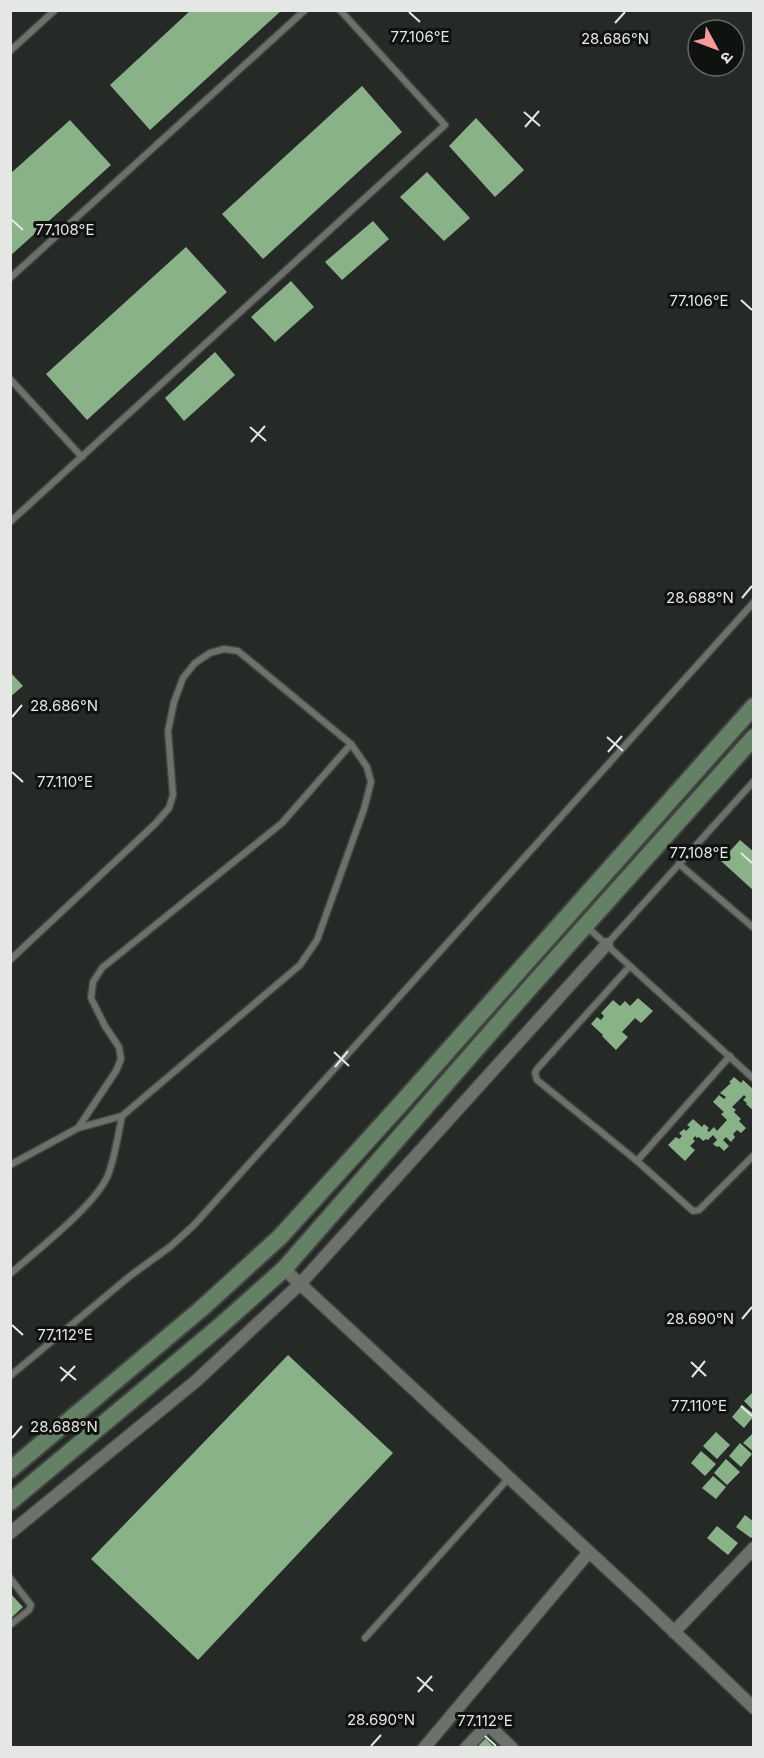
<svg xmlns="http://www.w3.org/2000/svg" width="764" height="1758" font-family="Inter,'Noto Sans Devanagari',sans-serif">
<style>
.building{fill:#89b289}
.lines{fill:none;stroke-linecap:round;stroke-linejoin:round}
.service-casing{stroke:#424642;stroke-width:9}
.minor-casing{stroke:#424642;stroke-width:15}
.secondary-casing{stroke:#424642;stroke-width:20}
.service{stroke:#6c716c;stroke-width:6}
.minor{stroke:#6c716c;stroke-width:12}
.secondary{stroke:#648166;stroke-width:16}
.ticks{fill:none;stroke:#e4e7e4;stroke-width:2}
.ticks-label{font-size:15px;text-anchor:middle;fill:#e4e7e4;stroke:#101210;stroke-width:6;stroke-linejoin:round;paint-order:stroke}
</style>
<rect width="100%" height="100%" fill="#262a26"/>
<!-- building -->
<g class="building">
<path d="M191,10H282L150,130L110,85Z"/>
<path d="M362,86L402,132L263,259L222,214Z"/>
<path d="M476,118L524,170L495,197L449,146Z"/>
<path d="M70,120L111,165L10,256V174Z"/>
<path d="M427,172L470,218L444,241L400,197Z"/>
<path d="M373,221L389,239L342,280L325,262Z"/>
<path d="M186,247L227,292L87,420L46,374Z"/>
<path d="M291,281L314,307L275,342L251,317Z"/>
<path d="M215,352L235,375L184,421L165,398Z"/>
<path d="M10,672L23,686L10,697Z"/>
<path d="M740,840L754,852V891L721,861Z"/>
<path d="M638,998L653,1011L641,1023L635,1018L622,1032L628,1037L616,1050L602,1036L603,1035L591,1024L597,1017L601,1020L604,1016L601,1013L613,1000L620,1006L625,1001L630,1006Z"/>
<path d="M734,1077L741,1083L743,1080L754,1090V1111L746,1104L747,1103L743,1100L746,1097L744,1095L732,1107L736,1110L734,1112L741,1119L739,1121L746,1128L741,1133L737,1130L733,1134L735,1137L731,1142L726,1137L723,1140L729,1146L724,1151L719,1146L717,1147L713,1144L717,1140L713,1135L708,1140L706,1139L703,1141L699,1137L697,1138L695,1136L693,1139L695,1141L690,1146L695,1150L685,1161L668,1145L676,1137L679,1139L682,1136L679,1133L684,1129L686,1131L690,1127L687,1125L693,1119L702,1127L704,1124L709,1128L707,1130L709,1132L714,1127L717,1131L727,1120L721,1114L724,1112L713,1102L719,1095L724,1099L726,1097L720,1093L731,1083L729,1082Z"/>
<path d="M288,1355L393,1453L198,1660L91,1559Z"/>
<path d="M754,1391V1411L744,1401Z"/>
<path d="M742,1405L754,1414V1416L744,1428L732,1417Z"/>
<path d="M716,1432L730,1445L717,1459L703,1446Z"/>
<path d="M754,1432V1452L743,1443Z"/>
<path d="M740,1443L752,1454L741,1467L729,1456Z"/>
<path d="M701,1451L716,1464L705,1476L691,1463Z"/>
<path d="M726,1459L740,1472L727,1485L714,1473Z"/>
<path d="M713,1476L726,1487L716,1499L702,1488Z"/>
<path d="M745,1515L754,1522V1535L751,1538L736,1527Z"/>
<path d="M717,1526L738,1543L728,1555L707,1538Z"/>
<path d="M10,1593L23,1607L10,1619Z"/>
<path d="M482,1735L495,1748H471Z"/>
</g>
<g class="lines">
<defs>
<g id="service">
<path d="M10,51L55,10"/>
<path d="M10,278L305,10"/>
<path d="M10,379L82,457"/>
<path d="M10,522L445,125L340,10"/>
<path d="M679,864L754,928"/>
<path d="M586,926L754,1079"/>
<path d="M607,944L754,781"/>
<path d="M10,960L155,824L169,808L173,795L168,731L174,702L183,678L195,663L210,653L224,649L238,651L351,744L367,767L371,782L364,809L317,940L300,965L122,1116L78,1128L10,1165"/>
<path d="M630,966L537,1069L535,1073L537,1080L637,1161L693,1211L699,1210L754,1155"/>
<path d="M78,1128L116,1071L121,1059L119,1047L105,1026L91,998L93,982L102,968L282,823L351,744"/>
<path d="M637,1161L730,1056"/>
<path d="M10,1274C36,1251 96,1205 108,1175C115,1157 118,1135 122,1116"/>
<path d="M10,1376L130,1276L171,1246L194,1225L754,602"/>
<path d="M10,1578L31,1605L29,1610L10,1625"/>
<path d="M365,1638L509,1478"/>
</g>
<g id="minor">
<path d="M284,1269L641,1600L754,1708"/>
<path d="M10,1533L196,1381L300,1284L607,944"/>
<path d="M674,1632L754,1548"/>
<path d="M424,1748L589,1552"/>
<path d="M466,1748L488,1725L512,1748"/>
</g>
<g id="secondary">
<path d="M10,1470L201,1309L280,1237L398,1107L754,706"/>
<path d="M10,1502L219,1327L284,1269L526,992L754,737"/>
</g>
</defs>
<!-- service casing -->
<use href="#service" class="service-casing"/>
<!-- minor casing -->
<use href="#minor" class="minor-casing"/>
<!-- secondary casing -->
<use href="#secondary" class="secondary-casing"/>
<!-- service -->
<use href="#service" class="service"/>
<!-- minor -->
<use href="#minor" class="minor"/>
<!-- secondary -->
<use href="#secondary" class="secondary"/>
</g>
<!-- ticks -->
<path class="ticks" d="M409,12L420,22M615,23L625,12M524,112L540,126M525,127L539,111M12,220L23,230M741,300L752,310M250,427L266,441M251,442L265,426M742,598L752,586M12,717L22,705M607,737L623,751M608,752L622,736M12,772L23,782M741,853L752,863M334,1052L349,1066M335,1067L348,1051M742,1319L752,1307M12,1325L23,1335M691,1362L706,1376M60,1367L76,1380M692,1377L705,1361M61,1381L75,1366M741,1406L752,1416M12,1438L22,1426M417,1677L433,1691M418,1692L432,1676M485,1736L496,1746M371,1746L381,1735"/>
<g class="ticks-label">
<text x="420" y="42">77.106°E</text>
<text x="615" y="44">28.686°N</text>
<text x="65" y="235">77.108°E</text>
<text x="699" y="306">77.106°E</text>
<text x="700" y="603">28.688°N</text>
<text x="64" y="711">28.686°N</text>
<text x="65" y="787">77.110°E</text>
<text x="699" y="858">77.108°E</text>
<text x="700" y="1324">28.690°N</text>
<text x="65" y="1340">77.112°E</text>
<text x="699" y="1411">77.110°E</text>
<text x="64" y="1432">28.688°N</text>
<text x="381" y="1725">28.690°N</text>
<text x="485" y="1726">77.112°E</text>
</g>
<!-- border -->
<rect width="764" height="1758" fill="none" stroke="#e4e7e4" stroke-width="24"/>
<!-- north arrow -->
<g transform="translate(716 48) rotate(131)"><circle r="28" fill="#101210" stroke="#656765" stroke-width="1.5"/>
<path d="M0-4.5L10 22L0 15L-10 22Z" fill="#f59b9a"/>
<text y="-9" font-size="16" font-weight="bold" text-anchor="middle" fill="#e4e7e4">उ</text>
</g>
</svg>
